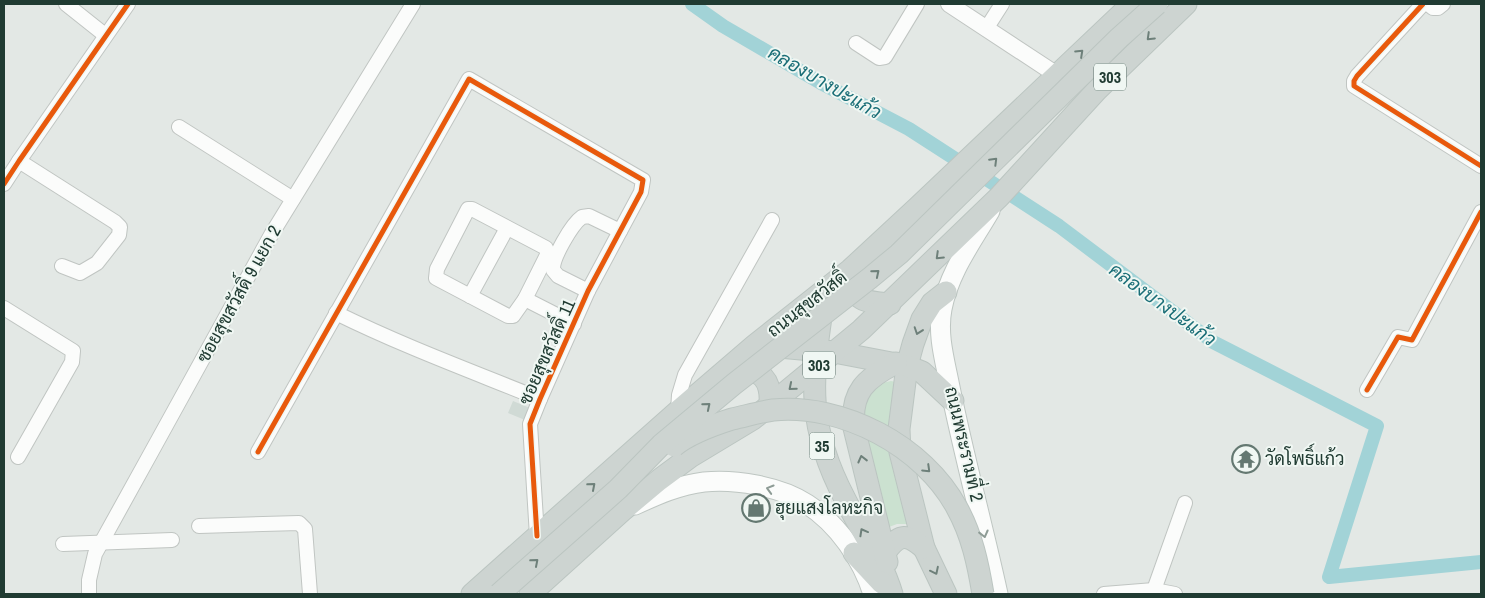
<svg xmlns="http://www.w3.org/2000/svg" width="1485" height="598" font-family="'Archivo Narrow',Sarabun,sans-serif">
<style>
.built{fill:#d0dad5}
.green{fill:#cbe1d0}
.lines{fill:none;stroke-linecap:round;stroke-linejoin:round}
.canal{stroke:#a2d3d7;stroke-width:14}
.minor-casing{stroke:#c0c5c2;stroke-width:16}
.tertiary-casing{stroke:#c0c5c2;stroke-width:18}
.secondary-casing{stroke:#bec6c2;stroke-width:21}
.primary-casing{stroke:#bbc5c1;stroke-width:23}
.minor{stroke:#fbfcfb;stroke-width:14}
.tertiary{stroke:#fbfcfb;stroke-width:16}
.secondary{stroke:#fbfcfb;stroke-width:19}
.primary{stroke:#cdd4d1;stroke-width:21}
.primary-bridge-casing{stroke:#bbc5c1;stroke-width:23;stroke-linecap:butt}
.primary-bridge{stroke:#cdd4d1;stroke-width:21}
.cycleway-casing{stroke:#f0f7f3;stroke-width:8}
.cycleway{stroke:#e8590c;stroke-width:5}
.oneway{stroke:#6e807a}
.oneway2{stroke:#8e9c96}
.labels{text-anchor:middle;stroke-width:4;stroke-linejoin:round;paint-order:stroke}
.shield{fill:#f0f7f3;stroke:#5e736c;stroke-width:1}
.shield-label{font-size:16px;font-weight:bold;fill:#203b32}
.street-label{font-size:18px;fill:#203b32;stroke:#f0f7f3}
.poi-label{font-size:18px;fill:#203b32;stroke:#f0f7f3;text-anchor:start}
.water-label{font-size:19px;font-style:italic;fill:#1a6e77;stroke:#f0f7f3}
</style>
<rect width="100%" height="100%" fill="#e3e8e5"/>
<!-- built -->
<path class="built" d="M513,401L530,408L525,420L508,413Z"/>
<!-- green -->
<path class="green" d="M891,381L896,382L909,524H897L889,527L860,422L869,393L882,383Z"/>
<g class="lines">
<!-- canal -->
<path class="canal" d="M692,4L723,26L821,83L909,129L1059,226L1213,342L1377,426L1329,577L1481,562"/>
<defs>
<g id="minor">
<path d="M66,4L105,35"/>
<path d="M1423,4L1357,76L1354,81V86L1481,166"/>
<path d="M1428,4L1433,8H1438L1443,4"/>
<path d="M986,29L1002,4"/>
<path d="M856,43L879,58L885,57L917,4"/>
<path d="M179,127L293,199"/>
<path d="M19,161L115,222L120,227L119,235L97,263L80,273L62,266"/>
<path d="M4,184L19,161L128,4"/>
<path d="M468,209H472L546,248L548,253L525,299L513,316H508L436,278L437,269Z"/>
<path d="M588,291L558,276L553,270C552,258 572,224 582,217L589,216L620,231"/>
<path d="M470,296L507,228"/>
<path d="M525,299L574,324"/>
<path d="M4,308L73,351L72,362L18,457"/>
<path d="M336,313C403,346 471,371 540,399"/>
<path d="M1367,390L1398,337L1412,340L1481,212"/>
<path d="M678,411L679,395L685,375L772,220"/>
<path d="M258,452L469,79L643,180L641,192L588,291L540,399L530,424L537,536"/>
<path d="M199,526L299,523L305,529L310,594"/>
<path d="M63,544L172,540"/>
<path d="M1154,590L1185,503"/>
<path d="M89,594V580L95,554L152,451L271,235L413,4"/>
<path d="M1104,594L1154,590L1175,594"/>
</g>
<path id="tertiary" d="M949,4L1057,75"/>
<g id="secondary">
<path d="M990,211C972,242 949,272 942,309C937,335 945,361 950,387C964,457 983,525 998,594"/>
<path d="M635,505C657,495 679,485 704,482C735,479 780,486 807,504C838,524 862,559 873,594"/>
</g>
<g id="primary">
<path d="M850,275C853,302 866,302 890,304"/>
<path d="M946,292L932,303L922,319L913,344L907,366L899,429L900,452L924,548L946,594"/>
<path d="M823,304C811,382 807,427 845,499C861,531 882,560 892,594"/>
<path d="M768,346L834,352L907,366L922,372L953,401"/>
<path d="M736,365C761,371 772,378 770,406"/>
<path d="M886,551C900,533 907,534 924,548"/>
<path d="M854,553L882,583"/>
<path d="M887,562L854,428C850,392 866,378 896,363"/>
<path d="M472,594L678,411L755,345L850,270L918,207L1132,4"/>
<path d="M530,594L622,511L659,480L690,457L753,419L861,330L999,197L1097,90L1186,4"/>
</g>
</defs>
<!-- minor casing -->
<use href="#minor" class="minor-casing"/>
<!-- tertiary casing -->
<use href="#tertiary" class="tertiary-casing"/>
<!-- secondary casing -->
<use href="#secondary" class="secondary-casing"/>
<!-- primary casing -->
<use href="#primary" class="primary-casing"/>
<!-- minor -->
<use href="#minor" class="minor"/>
<!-- tertiary -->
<use href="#tertiary" class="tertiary"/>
<!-- secondary -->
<use href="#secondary" class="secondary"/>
<!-- primary -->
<use href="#primary" class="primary"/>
<defs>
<g id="primary-bridge">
<path d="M674,446C690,433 713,425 732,419C746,416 759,412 773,410C842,403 924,446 957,508C972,535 978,564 983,594"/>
<path d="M499,594L618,489L662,444L734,384L870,278L899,254L1119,38L1157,4"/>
</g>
</defs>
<!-- primary-bridge casing -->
<use href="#primary-bridge" class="primary-bridge-casing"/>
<!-- primary-bridge -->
<use href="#primary-bridge" class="primary-bridge"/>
<defs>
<g id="cycleway">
<path d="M1423,4L1357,76L1354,81V86L1481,166"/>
<path d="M4,184L19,161L128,4"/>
<path d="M1367,390L1398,337L1412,340L1481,212"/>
<path d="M258,452L469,79L643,180L641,192L588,291L540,399L530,424L537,536"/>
</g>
</defs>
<!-- cycleway casing -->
<use href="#cycleway" class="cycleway-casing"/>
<!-- cycleway -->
<use href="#cycleway" class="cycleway"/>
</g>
<!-- one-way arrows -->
<defs><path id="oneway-chevron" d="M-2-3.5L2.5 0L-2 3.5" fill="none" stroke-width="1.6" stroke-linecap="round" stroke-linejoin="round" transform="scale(1.25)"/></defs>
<g class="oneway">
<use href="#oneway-chevron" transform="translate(1150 37) rotate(136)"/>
<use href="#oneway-chevron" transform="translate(1080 53) rotate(-43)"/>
<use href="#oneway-chevron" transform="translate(994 161) rotate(-45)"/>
<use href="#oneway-chevron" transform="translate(939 256) rotate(136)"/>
<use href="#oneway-chevron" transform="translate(876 273) rotate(-40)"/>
<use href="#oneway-chevron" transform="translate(918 331) rotate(109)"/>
<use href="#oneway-chevron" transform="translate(792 387) rotate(140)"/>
<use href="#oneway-chevron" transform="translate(707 406) rotate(-40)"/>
<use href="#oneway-chevron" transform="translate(862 459) rotate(-104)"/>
<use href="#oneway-chevron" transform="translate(927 469) rotate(44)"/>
<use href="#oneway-chevron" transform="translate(592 486) rotate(-41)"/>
<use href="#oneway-chevron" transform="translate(863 532) rotate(-119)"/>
<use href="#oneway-chevron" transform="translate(535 562) rotate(-41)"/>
<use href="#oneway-chevron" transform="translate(935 571) rotate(64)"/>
</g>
<g class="oneway2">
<use href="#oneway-chevron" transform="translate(770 489) rotate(-164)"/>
<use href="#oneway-chevron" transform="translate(984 534) rotate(76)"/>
</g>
<!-- icons -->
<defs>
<symbol id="temple-ring" viewBox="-11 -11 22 22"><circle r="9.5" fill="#f0f7f3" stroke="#647871" stroke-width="1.5"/><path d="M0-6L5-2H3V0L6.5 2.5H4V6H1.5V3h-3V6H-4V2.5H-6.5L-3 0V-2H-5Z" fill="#647871"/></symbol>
<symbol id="shop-ring" viewBox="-11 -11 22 22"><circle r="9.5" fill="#f0f7f3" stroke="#647871" stroke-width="1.5"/><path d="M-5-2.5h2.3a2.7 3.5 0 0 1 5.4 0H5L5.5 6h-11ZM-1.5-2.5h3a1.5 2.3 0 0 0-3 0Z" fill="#647871"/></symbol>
</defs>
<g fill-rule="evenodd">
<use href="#temple-ring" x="1230" y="443" width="32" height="32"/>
<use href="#shop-ring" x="740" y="492" width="32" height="32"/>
</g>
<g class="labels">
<!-- shield labels -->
<g class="shield">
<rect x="1094" y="63.5" width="32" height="27" rx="4"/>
<rect x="803" y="351.5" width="32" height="27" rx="4"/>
<rect x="809.5" y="432.5" width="25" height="27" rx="4"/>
</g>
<g class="shield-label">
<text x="1110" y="83">303</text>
<text x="819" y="371">303</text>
<text x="822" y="452">35</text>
</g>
<!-- street labels -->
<g class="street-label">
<text transform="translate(239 294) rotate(-61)" y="6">ซอยสุขสวัสดิ์ 9 แยก 2</text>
<text transform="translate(807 304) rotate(-38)" y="6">ถนนสุขสวัสดิ์</text>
<text transform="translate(547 352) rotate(-66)" y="6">ซอยสุขสวัสดิ์ 11</text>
<text transform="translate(964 444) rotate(77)" y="6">ถนนพระรามที่ 2</text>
</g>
<!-- poi labels -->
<g class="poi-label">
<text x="1265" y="465">วัดโพธิ์แก้ว</text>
<text x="775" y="514">ฮุยแสงโลหะกิจ</text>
</g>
<!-- water labels -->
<g class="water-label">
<text transform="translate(825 82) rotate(30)" y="7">คลองบางปะแก้ว</text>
<text transform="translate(1163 304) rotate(36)" y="7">คลองบางปะแก้ว</text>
</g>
</g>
<!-- border -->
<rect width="1485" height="598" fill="none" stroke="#203b32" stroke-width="10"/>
</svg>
